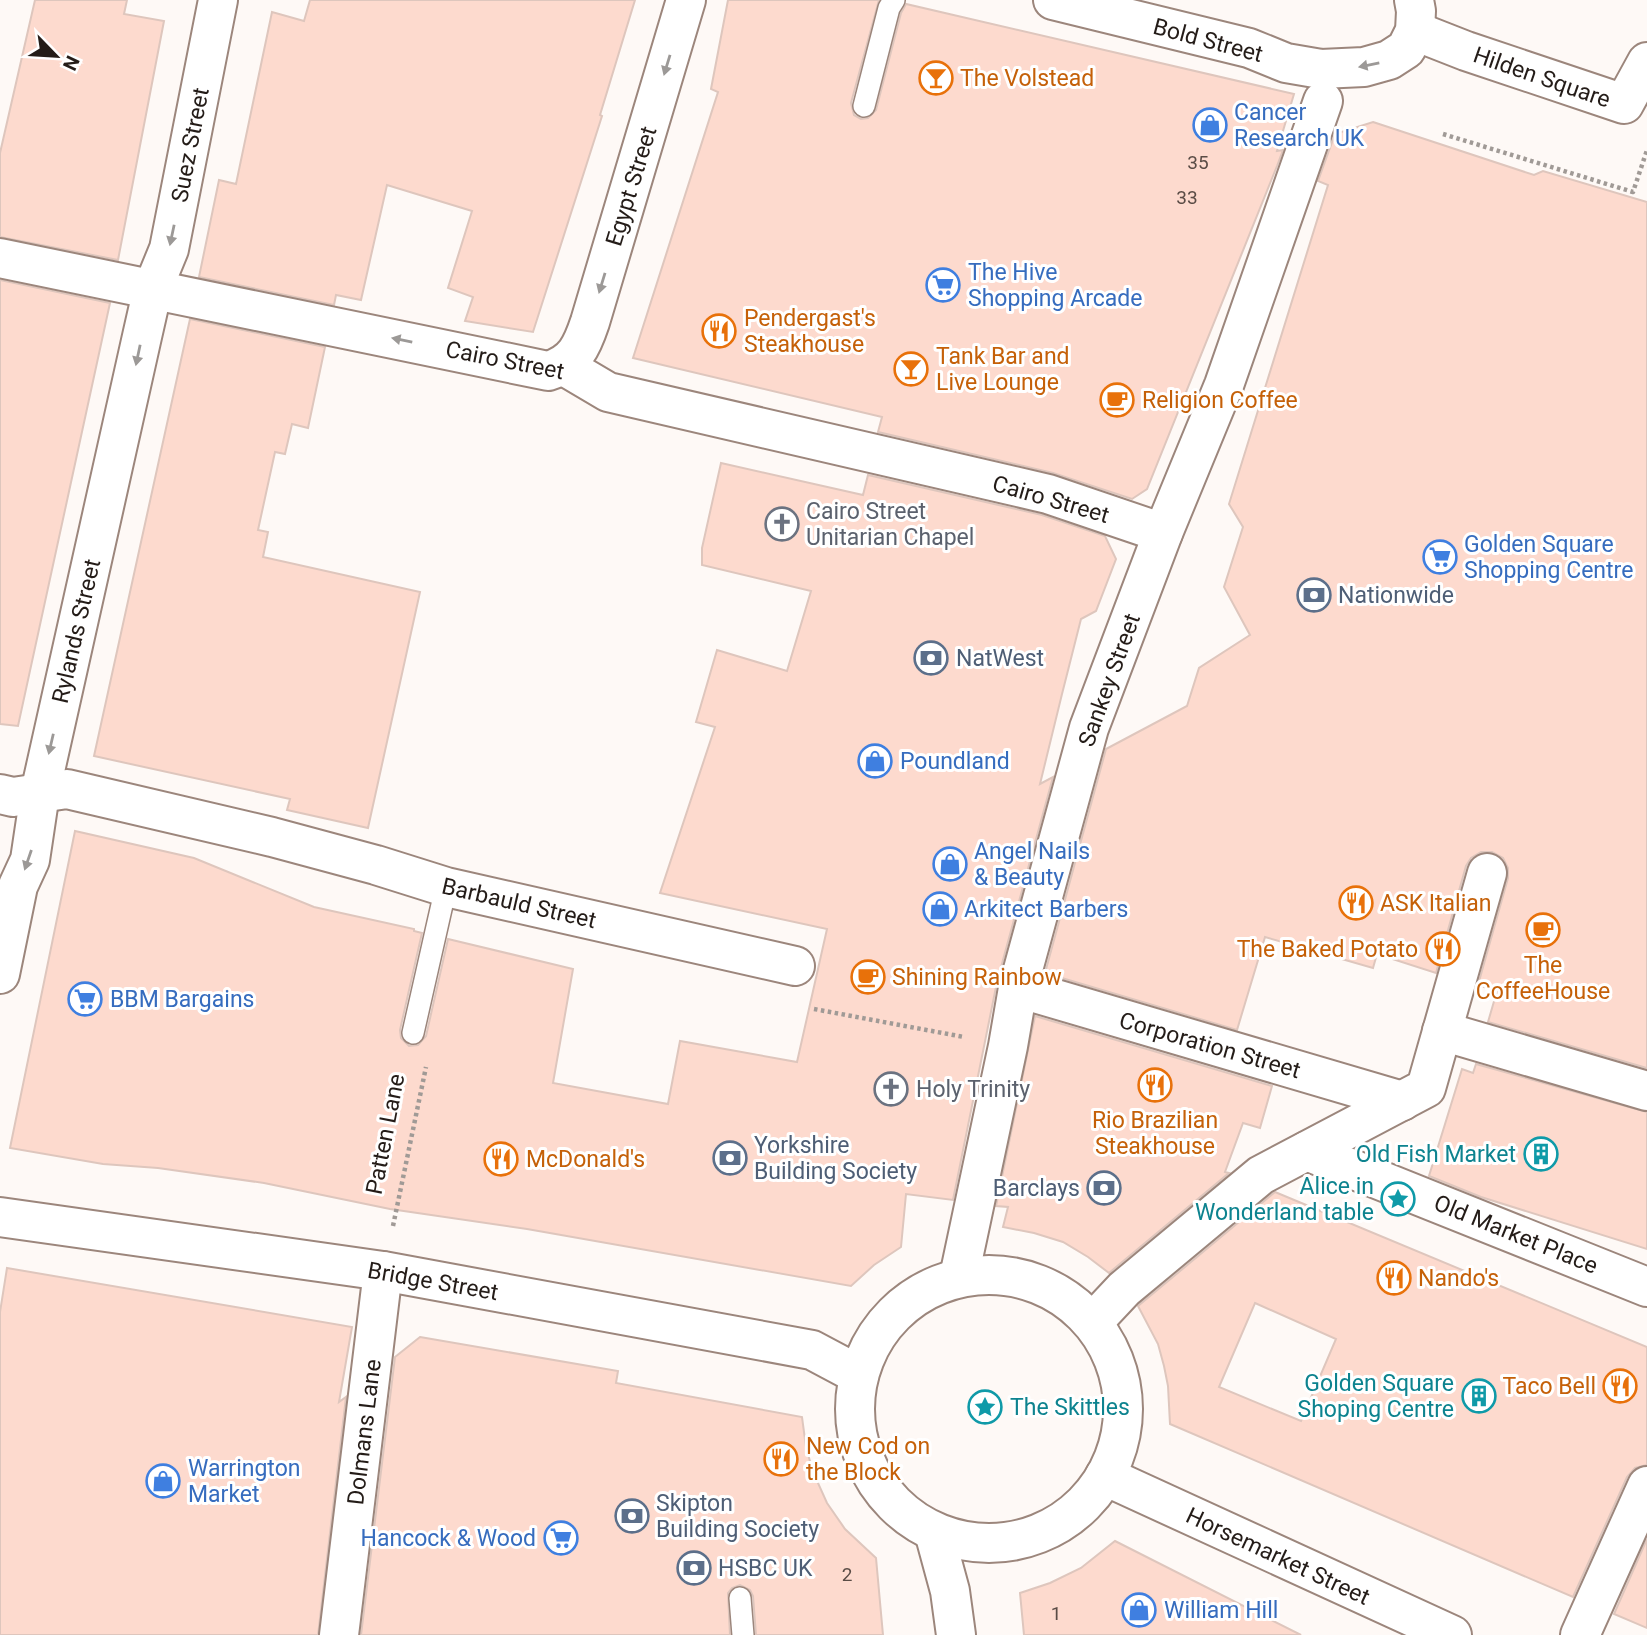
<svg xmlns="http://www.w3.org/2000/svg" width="1647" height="1635" font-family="Roboto,sans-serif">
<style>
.building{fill:#fddace;stroke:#dec6bd;stroke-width:2;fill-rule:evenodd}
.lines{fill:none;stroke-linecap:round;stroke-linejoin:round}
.lane-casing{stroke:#9c867c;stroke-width:24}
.street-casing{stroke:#9c867c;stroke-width:42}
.path{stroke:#a09a96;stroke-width:4.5;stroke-dasharray:3.5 3.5;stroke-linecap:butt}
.lane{stroke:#fff;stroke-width:21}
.street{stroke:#fff;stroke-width:38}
.oneway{fill:#9c9997}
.labels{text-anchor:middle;stroke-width:6;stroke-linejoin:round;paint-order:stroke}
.number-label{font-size:19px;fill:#5a4c46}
.street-label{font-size:23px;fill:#241c18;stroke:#fff}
.food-label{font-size:23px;fill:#c56008;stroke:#fff;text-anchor:start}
.shop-label{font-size:23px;fill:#366cbe;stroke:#fff;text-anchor:start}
.worship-label{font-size:23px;fill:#5b616d;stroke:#fff;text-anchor:start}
.service-label{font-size:23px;fill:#4e5e75;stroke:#fff;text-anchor:start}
.culture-label{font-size:23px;fill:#0d838f;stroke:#fff;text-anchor:end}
</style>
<rect width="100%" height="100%" fill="#fef9f6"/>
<!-- building -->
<g class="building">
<path d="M35,0H127L124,14L164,21L118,260L0,237V153Z"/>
<path d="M310,0H635L600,115L602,116L533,332L465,321L473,297L448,288L472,211L387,185L361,300L336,295L334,305L199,277L219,180L236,184L272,12L304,21Z"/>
<path d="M728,0H879L851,103L854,115L861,119L868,118L876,110L901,13L906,4L1294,94L1277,151L1283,150L1277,166L1147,489L1132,499L1053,473L878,432L882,417L633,358L718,92L711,89Z"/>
<path d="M1373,122L1534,175L1543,171L1647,202V1068L1488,1022L1497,991L1478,985L1508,878V868L1503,858L1492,852H1481L1471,858L1466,866L1436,973L1377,954L1373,968L1265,937L1237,1030L1045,973L1106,749L1187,706L1199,668L1250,635L1224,587L1243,527L1229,504L1328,185L1318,181L1335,134Z"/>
<path d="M0,280L110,303L18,726L0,724Z"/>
<path d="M190,319L325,347L308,428L292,424L285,454L275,452L258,530L268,532L263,557L420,592L368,828L287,810L290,799L94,756Z"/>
<path d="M721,463L863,495L868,475L1042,515L1105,536L1116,559L1096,611L1081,619L1062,694L1040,784L1053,777L997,982L953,1200L906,1194L901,1247L874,1265L851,1286L527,1229L390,1209L264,1183L158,1168L103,1164L10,1148L75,831L194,858L314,907L414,929V931L422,933L400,1030L401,1038L409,1046L418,1045L426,1036L448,939L573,969L553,1083L668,1104L680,1041L797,1062L827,929L660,893L715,727L696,722L717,650L787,671L811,591L702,565V548Z"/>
<path d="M1035,1016L1272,1086L1260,1128L1243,1123L1225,1172L1229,1173L1109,1273L1088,1257L1063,1242L1034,1233L1003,1227L1008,1207L996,1206Z"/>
<path d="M1476,1064L1647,1112V1249L1481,1197L1429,1176L1462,1069L1473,1073Z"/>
<path d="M1275,1192L1647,1347V1465L1635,1468L1627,1477L1573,1597L1170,1424L1168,1386L1164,1366L1158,1344L1138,1306ZM1255,1303L1336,1339L1301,1421L1219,1387Z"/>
<path d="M7,1268L352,1327L339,1402L346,1397L318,1635H0V1312Z"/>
<path d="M420,1337L618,1371L616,1383L802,1417L806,1447L813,1472L827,1503L845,1529L876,1558L883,1635H756L753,1596L750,1590L740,1585L732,1588L728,1593L730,1635H361L395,1357Z"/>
<path d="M1647,1539V1628L1614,1614Z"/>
<path d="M1115,1541L1301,1635H1024L1020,1593L1050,1583L1081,1568Z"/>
</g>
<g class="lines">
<defs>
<g id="lane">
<path d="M864,106L889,8L894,0"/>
<path d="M413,1033L446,887"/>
<path d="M740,1598L743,1635"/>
</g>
<g id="street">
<path d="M1053,0L1249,48L1286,63L1321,69L1364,67L1389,60L1406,49L1415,31L1416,11L1414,0"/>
<path d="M1415,31L1466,51L1624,104L1647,62"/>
<path d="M0,258L548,371C575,363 582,346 590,322L686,0"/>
<path d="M564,366L608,392L1048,494L1163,533"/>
<path d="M0,794L13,797L67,789L272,837L376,865L446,887L795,966"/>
<path d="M0,974L18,886L30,860L40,793L141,341L153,288L169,249L218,0"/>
<path d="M1018,988L1402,1101"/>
<path d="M1442,1031L1647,1091"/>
<path d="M1307,1151L1647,1287"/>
<path d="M0,1217L383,1271L812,1350L859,1375"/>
<circle cx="989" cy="1409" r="134"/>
<path d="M959,1277L1008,1046L1018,988L1089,728L1163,533L1224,385L1323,101"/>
<path d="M1093,1322L1124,1289L1261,1175L1426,1088L1487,873"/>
<path d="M1105,1476L1452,1635"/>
<path d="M934,1532L950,1591L956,1635"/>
<path d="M339,1635L383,1271"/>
<path d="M1580,1635L1647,1486"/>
</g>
</defs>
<!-- lane casing -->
<use href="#lane" class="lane-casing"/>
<!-- street casing -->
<use href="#street" class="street-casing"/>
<!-- path -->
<g class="path">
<path d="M1443,134L1633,192L1647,150"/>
<path d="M814,1009L964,1037"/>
<path d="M393,1226L426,1067"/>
</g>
<!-- lane -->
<use href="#lane" class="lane"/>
<!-- street -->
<use href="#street" class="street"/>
</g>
<!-- one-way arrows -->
<defs><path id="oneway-solid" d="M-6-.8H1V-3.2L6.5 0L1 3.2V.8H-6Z" transform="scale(1.75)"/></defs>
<g class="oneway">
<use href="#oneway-solid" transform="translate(667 65) rotate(107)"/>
<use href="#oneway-solid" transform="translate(1369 65) rotate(169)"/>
<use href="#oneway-solid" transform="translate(172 235) rotate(102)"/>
<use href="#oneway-solid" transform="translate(602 283) rotate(107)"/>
<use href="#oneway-solid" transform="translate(402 340) rotate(-168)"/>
<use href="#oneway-solid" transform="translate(138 355) rotate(102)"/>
<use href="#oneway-solid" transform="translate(51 744) rotate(103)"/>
<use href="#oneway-solid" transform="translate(28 860) rotate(109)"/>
</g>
<!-- icons -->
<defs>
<symbol id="bar-ring" viewBox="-11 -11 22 22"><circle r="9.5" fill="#fff" stroke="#e8710a" stroke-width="1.5"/><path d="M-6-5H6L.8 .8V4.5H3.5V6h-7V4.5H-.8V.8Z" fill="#e8710a"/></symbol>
<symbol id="shop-ring" viewBox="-11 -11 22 22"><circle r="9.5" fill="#fff" stroke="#3f7fe0" stroke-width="1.5"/><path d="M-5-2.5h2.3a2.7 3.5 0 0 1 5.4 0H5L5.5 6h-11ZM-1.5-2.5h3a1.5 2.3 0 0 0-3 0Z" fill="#3f7fe0"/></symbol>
<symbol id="supermarket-ring" viewBox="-11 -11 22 22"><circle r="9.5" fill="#fff" stroke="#3f7fe0" stroke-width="1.5"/><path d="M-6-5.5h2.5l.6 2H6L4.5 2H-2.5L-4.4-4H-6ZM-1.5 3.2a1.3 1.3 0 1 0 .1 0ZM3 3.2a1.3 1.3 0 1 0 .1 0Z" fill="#3f7fe0"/></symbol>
<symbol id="restaurant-ring" viewBox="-11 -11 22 22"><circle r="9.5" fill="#fff" stroke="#e8710a" stroke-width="1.5"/><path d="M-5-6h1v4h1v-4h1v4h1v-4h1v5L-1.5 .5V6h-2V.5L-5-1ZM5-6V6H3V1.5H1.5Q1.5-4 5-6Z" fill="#e8710a"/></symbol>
<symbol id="cafe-ring" viewBox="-11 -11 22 22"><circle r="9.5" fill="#fff" stroke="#e8710a" stroke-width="1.5"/><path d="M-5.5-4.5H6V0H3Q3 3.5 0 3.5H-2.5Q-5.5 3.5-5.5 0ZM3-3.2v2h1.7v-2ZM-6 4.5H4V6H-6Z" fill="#e8710a"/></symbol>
<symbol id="church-ring" viewBox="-11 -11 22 22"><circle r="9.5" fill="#fff" stroke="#6b7280" stroke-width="1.5"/><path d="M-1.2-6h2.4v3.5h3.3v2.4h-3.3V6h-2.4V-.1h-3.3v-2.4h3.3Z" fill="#6b7280"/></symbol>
<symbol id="bank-ring" viewBox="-11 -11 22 22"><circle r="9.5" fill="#fff" stroke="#5c6f8a" stroke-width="1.5"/><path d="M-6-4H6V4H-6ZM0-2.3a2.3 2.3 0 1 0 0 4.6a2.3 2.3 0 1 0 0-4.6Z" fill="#5c6f8a"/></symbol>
<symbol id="building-ring" viewBox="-11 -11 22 22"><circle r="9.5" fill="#fff" stroke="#0f9aa8" stroke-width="1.5"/><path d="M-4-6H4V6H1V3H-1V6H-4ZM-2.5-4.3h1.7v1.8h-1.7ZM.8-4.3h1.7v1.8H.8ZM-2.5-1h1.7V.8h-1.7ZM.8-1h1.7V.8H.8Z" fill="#0f9aa8"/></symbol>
<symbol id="sight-ring" viewBox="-11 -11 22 22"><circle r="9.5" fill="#fff" stroke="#0f9aa8" stroke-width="1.5"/><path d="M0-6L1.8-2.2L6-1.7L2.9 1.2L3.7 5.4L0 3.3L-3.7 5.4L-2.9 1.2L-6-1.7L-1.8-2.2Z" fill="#0f9aa8"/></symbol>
</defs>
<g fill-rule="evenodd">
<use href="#bar-ring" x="917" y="59" width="38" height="38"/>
<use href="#shop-ring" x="1191" y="106" width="38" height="38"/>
<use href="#supermarket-ring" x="924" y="266" width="38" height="38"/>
<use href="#restaurant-ring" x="700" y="312" width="38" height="38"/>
<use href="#bar-ring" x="892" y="350" width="38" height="38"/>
<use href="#cafe-ring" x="1098" y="381" width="38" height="38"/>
<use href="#church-ring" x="763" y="505" width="38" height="38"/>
<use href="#supermarket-ring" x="1421" y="538" width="38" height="38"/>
<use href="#bank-ring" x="1295" y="576" width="38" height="38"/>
<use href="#bank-ring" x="912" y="639" width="38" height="38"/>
<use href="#shop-ring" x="856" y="742" width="38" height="38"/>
<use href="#shop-ring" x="931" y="845" width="38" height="38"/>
<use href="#restaurant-ring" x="1337" y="884" width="38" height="38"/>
<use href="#shop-ring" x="921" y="890" width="38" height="38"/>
<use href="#cafe-ring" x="1524" y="911" width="38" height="38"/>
<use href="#restaurant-ring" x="1424" y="930" width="38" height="38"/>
<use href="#cafe-ring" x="849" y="958" width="38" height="38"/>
<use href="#supermarket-ring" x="66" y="980" width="38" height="38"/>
<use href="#restaurant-ring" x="1136" y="1066" width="38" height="38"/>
<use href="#church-ring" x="872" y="1070" width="38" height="38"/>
<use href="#building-ring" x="1522" y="1135" width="38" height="38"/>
<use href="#bank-ring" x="711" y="1139" width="38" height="38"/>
<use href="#restaurant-ring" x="482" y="1140" width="38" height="38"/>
<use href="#bank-ring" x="1085" y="1169" width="38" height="38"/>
<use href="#sight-ring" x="1379" y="1180" width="38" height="38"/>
<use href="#restaurant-ring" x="1375" y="1259" width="38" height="38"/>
<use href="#restaurant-ring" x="1601" y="1367" width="38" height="38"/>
<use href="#building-ring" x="1460" y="1377" width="38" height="38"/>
<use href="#sight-ring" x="966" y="1388" width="38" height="38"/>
<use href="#restaurant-ring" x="762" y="1440" width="38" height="38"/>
<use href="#shop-ring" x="144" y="1462" width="38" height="38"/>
<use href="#bank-ring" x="613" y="1497" width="38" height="38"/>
<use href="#supermarket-ring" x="542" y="1519" width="38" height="38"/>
<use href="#bank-ring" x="675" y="1549" width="38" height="38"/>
<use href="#shop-ring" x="1120" y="1591" width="38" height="38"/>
</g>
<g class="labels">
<!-- number labels -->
<g class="number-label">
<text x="1198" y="169">35</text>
<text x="1187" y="204">33</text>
<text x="847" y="1581">2</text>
<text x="1056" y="1620">1</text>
</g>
<!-- street labels -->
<g class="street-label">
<text transform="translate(1208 40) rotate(15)" y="8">Bold Street</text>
<text transform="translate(1542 77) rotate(19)" y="8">Hilden Square</text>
<text transform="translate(190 145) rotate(-79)" y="8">Suez Street</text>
<text transform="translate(631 186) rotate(-73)" y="8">Egypt Street</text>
<text transform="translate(505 360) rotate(11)" y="8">Cairo Street</text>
<text transform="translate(1051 499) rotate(16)" y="8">Cairo Street</text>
<text transform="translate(76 631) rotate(-77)" y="8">Rylands Street</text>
<text transform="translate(1109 680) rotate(-70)" y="8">Sankey Street</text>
<text transform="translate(519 903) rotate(13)" y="8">Barbauld Street</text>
<text transform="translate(1210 1045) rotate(16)" y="8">Corporation Street</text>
<text transform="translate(385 1134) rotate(-79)" y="8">Patten Lane</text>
<text transform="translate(1516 1234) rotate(22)" y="8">Old Market Place</text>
<text transform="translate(433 1281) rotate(10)" y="8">Bridge Street</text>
<text transform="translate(364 1432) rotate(-83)" y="8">Dolmans Lane</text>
<text transform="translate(1278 1556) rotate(25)" y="8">Horsemarket Street</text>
</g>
<!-- food labels -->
<g class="food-label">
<text x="960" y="86">The Volstead</text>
<text x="744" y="326">Pendergast's<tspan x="744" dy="26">Steakhouse</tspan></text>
<text x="936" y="364">Tank Bar and<tspan x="936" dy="26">Live Lounge</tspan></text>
<text x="1142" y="408">Religion Coffee</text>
<text x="1380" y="911">ASK Italian</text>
<text x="1418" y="957" text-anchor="end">The Baked Potato</text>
<text x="1543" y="973" text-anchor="middle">The<tspan x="1543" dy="26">CoffeeHouse</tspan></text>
<text x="892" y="985">Shining Rainbow</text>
<text x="1155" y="1128" text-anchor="middle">Rio Brazilian<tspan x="1155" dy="26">Steakhouse</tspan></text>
<text x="526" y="1167">McDonald's</text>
<text x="1418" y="1286">Nando's</text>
<text x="1596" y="1394" text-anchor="end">Taco Bell</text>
<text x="806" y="1454">New Cod on<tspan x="806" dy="26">the Block</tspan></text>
</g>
<!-- shop labels -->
<g class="shop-label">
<text x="1234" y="120">Cancer<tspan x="1234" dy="26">Research UK</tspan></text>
<text x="968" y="280">The Hive<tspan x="968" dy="26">Shopping Arcade</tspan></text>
<text x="1464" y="552">Golden Square<tspan x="1464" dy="26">Shopping Centre</tspan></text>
<text x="900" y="769">Poundland</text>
<text x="974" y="859">Angel Nails<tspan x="974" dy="26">&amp; Beauty</tspan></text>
<text x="964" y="917">Arkitect Barbers</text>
<text x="110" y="1007">BBM Bargains</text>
<text x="188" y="1476">Warrington<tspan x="188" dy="26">Market</tspan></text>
<text x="536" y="1546" text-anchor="end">Hancock &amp; Wood</text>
<text x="1164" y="1618">William Hill</text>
</g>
<!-- worship labels -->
<g class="worship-label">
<text x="806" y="519">Cairo Street<tspan x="806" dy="26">Unitarian Chapel</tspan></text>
<text x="916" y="1097">Holy Trinity</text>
</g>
<!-- service labels -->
<g class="service-label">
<text x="1338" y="603">Nationwide</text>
<text x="956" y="666">NatWest</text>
<text x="754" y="1153">Yorkshire<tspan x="754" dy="26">Building Society</tspan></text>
<text x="1080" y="1196" text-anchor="end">Barclays</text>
<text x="656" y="1511">Skipton<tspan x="656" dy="26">Building Society</tspan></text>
<text x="718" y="1576">HSBC UK</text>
</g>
<!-- culture labels -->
<g class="culture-label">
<text x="1516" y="1162">Old Fish Market</text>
<text x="1374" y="1194">Alice in<tspan x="1374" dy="26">Wonderland table</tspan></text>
<text x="1454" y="1391">Golden Square<tspan x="1454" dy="26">Shoping Centre</tspan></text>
<text x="1010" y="1415" text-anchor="start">The Skittles</text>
</g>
</g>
<!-- north arrow -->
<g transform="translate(56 56) rotate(115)" stroke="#ffffff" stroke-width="5" paint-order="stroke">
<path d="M0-5L12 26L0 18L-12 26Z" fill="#241c18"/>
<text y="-10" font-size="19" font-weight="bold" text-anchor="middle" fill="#241c18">N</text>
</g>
</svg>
